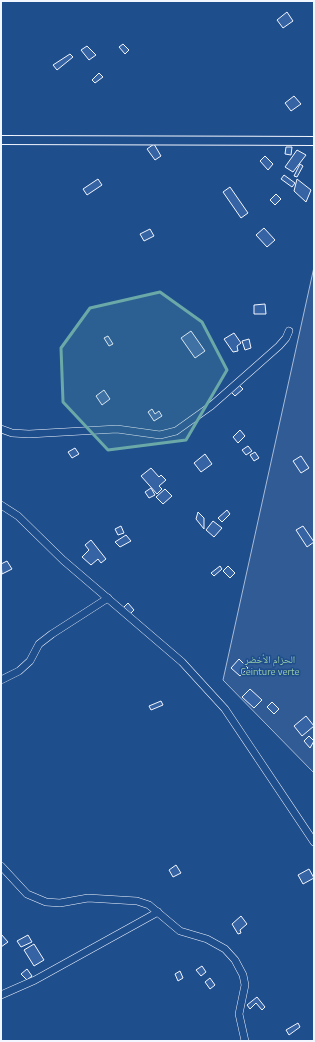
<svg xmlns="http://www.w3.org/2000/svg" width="315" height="1042" font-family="'Titillium Web','Noto Naskh Arabic',sans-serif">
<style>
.built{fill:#305b95;stroke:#a8bbd7}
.building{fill:#3563a3;stroke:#f2f6ff}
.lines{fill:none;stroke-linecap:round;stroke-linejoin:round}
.minor-casing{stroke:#f2f6ff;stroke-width:8}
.tertiary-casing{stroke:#f2f6ff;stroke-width:10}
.minor{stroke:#1f4e8c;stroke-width:7}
.tertiary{stroke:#1f4e8c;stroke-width:8}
.marked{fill:#6aa9a8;fill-opacity:0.2;stroke:#6aa9a8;stroke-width:3;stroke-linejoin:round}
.labels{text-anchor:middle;stroke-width:3;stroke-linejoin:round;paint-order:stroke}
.park-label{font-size:10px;fill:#97c8a6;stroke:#1f4e8c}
</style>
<rect width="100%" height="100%" fill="#1f4e8c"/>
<!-- built -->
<path class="built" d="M314,267V773L223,680Z"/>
<!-- building -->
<g class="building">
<path d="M287,12L293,21L283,28L277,20Z"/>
<path d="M123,44L129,50L125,54L119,47Z"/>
<path d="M87,46L96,55L89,60L81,50Z"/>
<path d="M70,54L73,57L57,70L53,65Z"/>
<path d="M99,73L103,77L95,83L92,80Z"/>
<path d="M294,96L301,104L291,111L285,103Z"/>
<path d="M154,144L161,156L155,160L147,149Z"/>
<path d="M286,147H292L291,155L285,154Z"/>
<path d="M297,150L306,155L293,172L285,167Z"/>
<path d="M265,156L273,164L268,170L260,161Z"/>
<path d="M300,164L303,166L297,177L294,176Z"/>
<path d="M284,175L295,183L292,187L281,179Z"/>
<path d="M98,179L102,185L87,195L83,189Z"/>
<path d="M297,179L311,190L306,202L294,191Z"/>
<path d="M230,187L248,213L241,218L223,192Z"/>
<path d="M276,194L281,199L275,205L270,200Z"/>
<path d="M264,228L275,240L267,247L256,235Z"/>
<path d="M150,229L154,236L144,241L140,234Z"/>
<path d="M265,304L266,314H254V305Z"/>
<path d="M191,331L205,351L195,358L181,338Z"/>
<path d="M234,333L241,343L237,346L238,351L233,352L224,339Z"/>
<path d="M108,336L113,344L109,346L104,338Z"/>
<path d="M249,339L251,348L245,350L242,341Z"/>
<path d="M238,384L243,389L235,396L230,391Z"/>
<path d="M104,390L110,399L102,405L96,396Z"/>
<path d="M152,409L155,414L159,411L162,416L154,421L148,412Z"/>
<path d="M240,430L245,436L238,443L233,437Z"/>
<path d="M248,446L252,451L246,455L242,450Z"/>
<path d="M75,448L79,454L72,458L68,452Z"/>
<path d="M255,452L259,458L254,461L250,455Z"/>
<path d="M205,454L212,464L201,472L194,463Z"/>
<path d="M301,456L309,468L301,473L293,461Z"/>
<path d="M151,468L159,477L161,475L166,480L159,486L162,489L157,494L141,476Z"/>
<path d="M151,488L155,495L149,498L145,492Z"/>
<path d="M165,489L172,496L163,504L156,497Z"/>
<path d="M227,510L230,514L222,522L218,518Z"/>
<path d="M198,512L204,518V529L196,519Z"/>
<path d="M213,521L222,528L214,537L206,530Z"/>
<path d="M121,526L124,533L118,535L115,529Z"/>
<path d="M303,526L314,542L307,547L296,530Z"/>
<path d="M126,535L131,541L120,547L115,542Z"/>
<path d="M91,540L106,559L101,563L98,559L91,565L82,557L89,550L85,545Z"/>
<path d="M7,561L12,569L2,574L1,564Z"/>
<path d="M220,566L222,569L214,576L211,573Z"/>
<path d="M228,566L235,573L230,578L223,571Z"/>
<path d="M128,603L134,610L130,614L123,608Z"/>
<path d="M239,659L248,668L240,676L231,668Z"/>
<path d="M250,689L262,700L254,708L242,697Z"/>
<path d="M161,701L163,705L151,710L149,706Z"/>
<path d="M272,702L279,709L274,714L267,707Z"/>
<path d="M306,716L314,726L302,736L294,726Z"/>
<path d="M309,736L314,741L310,748L304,741Z"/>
<path d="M176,865L181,873L173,877L169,870Z"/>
<path d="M309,869L314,878L303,884L298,875Z"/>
<path d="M241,916L247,924L240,930L241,933L238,934L232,924Z"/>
<path d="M1,934L8,942L1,947Z"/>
<path d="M28,935L32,942L21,947L17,941Z"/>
<path d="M34,944L44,960L34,966L24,950Z"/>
<path d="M202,966L206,972L201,976L196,970Z"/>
<path d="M27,969L32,976L27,980L21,974Z"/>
<path d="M180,971L183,978L178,981L175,974Z"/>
<path d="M210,978L215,985L210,989L205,982Z"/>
<path d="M257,997L265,1007L262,1010L256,1003L250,1009L247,1005Z"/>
<path d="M298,1023L300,1027L289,1035L286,1030Z"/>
</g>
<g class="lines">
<defs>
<g id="minor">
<path d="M1,429L12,433L29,434L117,429L160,435L176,431L211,406L279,346L286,338L289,331"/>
<path d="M1,505L18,516L63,560L182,662L225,709L314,842"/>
<path d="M1,680L19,671L30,661L39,644L52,634L108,598"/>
<path d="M1,866L27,894L46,902L60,903L88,898L137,901L149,905L180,931L207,939L225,949L235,960L243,975L245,985L239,1014L245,1041"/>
<path d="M1,995L35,980L158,912"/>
</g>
<path id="tertiary" d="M1,140L314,141"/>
</defs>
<!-- minor casing -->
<use href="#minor" class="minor-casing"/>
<!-- tertiary casing -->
<use href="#tertiary" class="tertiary-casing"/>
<!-- minor -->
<use href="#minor" class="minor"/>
<!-- tertiary -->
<use href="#tertiary" class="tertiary"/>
</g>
<!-- marked area -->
<path class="marked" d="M160,292L202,322L227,370L186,440L108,450L63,402L61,348L90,308Z"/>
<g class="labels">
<!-- park labels -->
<g class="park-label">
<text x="270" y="663">الحزام الأخضر<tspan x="270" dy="12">Ceinture verte</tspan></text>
</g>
</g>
<!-- border -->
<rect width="315" height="1042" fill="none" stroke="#f2f6ff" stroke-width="4"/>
</svg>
